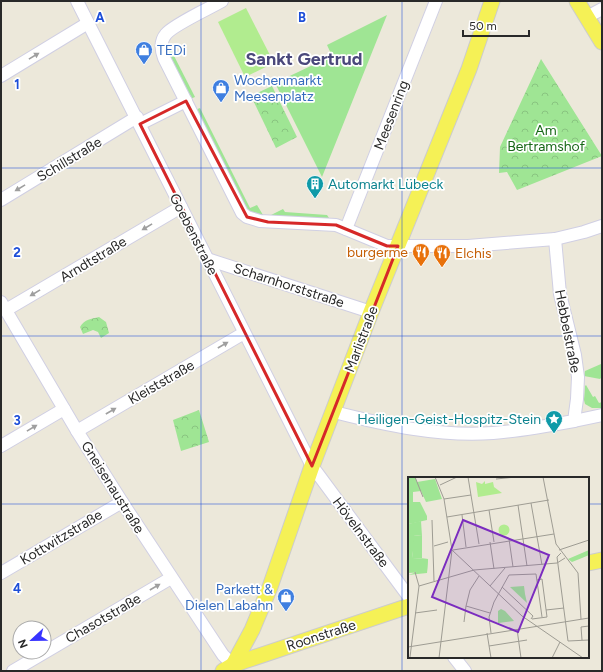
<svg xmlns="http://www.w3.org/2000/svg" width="603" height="672" font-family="Figtree,sans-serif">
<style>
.grass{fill:#9fe594}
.park{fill:url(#park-crowns)}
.pitch{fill:#b1ec8f}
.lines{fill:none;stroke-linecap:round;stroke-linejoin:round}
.minor-casing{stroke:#d0cfe3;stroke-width:14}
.major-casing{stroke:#ccc;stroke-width:17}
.minor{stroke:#fff;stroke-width:12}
.major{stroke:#f5f156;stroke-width:15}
.oneway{fill:#9f9f9f}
.marked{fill:none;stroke:#d62828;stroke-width:3;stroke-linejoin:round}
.grid{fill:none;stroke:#1d4ed8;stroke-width:1;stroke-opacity:0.55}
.labels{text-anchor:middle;stroke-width:3.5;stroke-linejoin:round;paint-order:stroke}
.shop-label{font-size:14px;fill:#366cbe;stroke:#fff;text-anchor:start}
.street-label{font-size:14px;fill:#292929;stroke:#fff}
.park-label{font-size:14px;fill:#176817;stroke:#fff}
.culture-label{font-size:14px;fill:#0d838f;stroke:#fff;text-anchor:start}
.food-label{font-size:14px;fill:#c56008;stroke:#fff;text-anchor:end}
.district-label{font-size:18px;font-weight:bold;fill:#4a487b;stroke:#fff}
.inset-road{fill:none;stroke:#9e9c93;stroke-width:1}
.view{fill:#7b2cbf;fill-opacity:0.15;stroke:#7b2cbf;stroke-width:2}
.inset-edge{fill:none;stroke:#292929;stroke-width:2}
.grid-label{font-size:13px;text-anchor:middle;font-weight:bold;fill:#1d4ed8;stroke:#fff;stroke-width:3.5;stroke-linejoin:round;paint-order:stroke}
</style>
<defs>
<pattern id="park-crowns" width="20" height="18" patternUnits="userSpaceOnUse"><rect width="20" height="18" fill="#9fe594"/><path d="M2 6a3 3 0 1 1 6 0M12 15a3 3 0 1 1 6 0" fill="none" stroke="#89c480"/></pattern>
</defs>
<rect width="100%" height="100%" fill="#ece8da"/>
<!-- grass -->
<g class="grass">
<path d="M387,15L322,177L275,83L317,63L333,58L327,45Z"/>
<path d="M171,50L195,97L190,99L166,53Z"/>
<path d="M200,108L250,208L257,205L263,215L249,214L195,110Z"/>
<path d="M283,209L285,212L327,215L329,218L327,221L272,216L271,215Z"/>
<path d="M601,364H602V377L600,379L584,376L585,371Z"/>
<path d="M586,385L593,397L595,396L599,403L602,402V408H592L585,404L584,400L585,386Z"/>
</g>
<!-- park -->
<g class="park">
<path d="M541,59L602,156L517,190L507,172L499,173L500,147Z"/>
<path d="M272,86L297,137L276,148L251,96Z"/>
<path d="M99,317L106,322L109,333L101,338L98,332L93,330L83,334L80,327C85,319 91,319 99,317Z"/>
<path d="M199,410L209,442L181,451L173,420Z"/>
</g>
<!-- pitch -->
<path class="pitch" d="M246,8L274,63L245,77L218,22Z"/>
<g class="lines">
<defs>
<g id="minor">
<path d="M77,1L312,466L409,597"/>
<path d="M222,1C210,8 173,25 166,34C160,41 161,50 164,58L242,213L247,217L260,221L336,225L387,246H468L555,239L584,232L602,226"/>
<path d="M587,17L602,9"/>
<path d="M1,76L88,23"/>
<path d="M140,124L186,101"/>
<path d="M1,200L137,117"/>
<path d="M346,229L436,1"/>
<path d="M207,259L371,312"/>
<path d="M1,302L77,431L122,502L217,646L223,655L233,665"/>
<path d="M6,310L181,207"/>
<path d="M334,412C385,425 440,437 493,433C520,431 547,426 574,421L577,399L578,377L575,355L560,294L555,239"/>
<path d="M574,421L602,415"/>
<path d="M77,431L244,333"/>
<path d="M1,446L64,409"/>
<path d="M1,573L122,502"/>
<path d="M454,657L465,671"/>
<path d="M13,671L171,578"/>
</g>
<g id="major">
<path d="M577,1L602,42"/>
<path d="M588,563L602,560"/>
<path d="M233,665L252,630L270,587L312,466L371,312L469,69L492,1"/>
<path d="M223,671L233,665L244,661L409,606"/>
</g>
</defs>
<!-- minor casing -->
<use href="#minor" class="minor-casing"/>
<!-- major casing -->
<use href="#major" class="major-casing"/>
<!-- minor -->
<use href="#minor" class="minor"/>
<!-- major -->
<use href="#major" class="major"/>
</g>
<!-- one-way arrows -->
<defs><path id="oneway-solid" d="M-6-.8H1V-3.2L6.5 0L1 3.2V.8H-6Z"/></defs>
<g class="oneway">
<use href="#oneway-solid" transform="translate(34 56) rotate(-31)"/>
<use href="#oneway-solid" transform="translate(20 188) rotate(149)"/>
<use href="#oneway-solid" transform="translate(147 227) rotate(149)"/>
<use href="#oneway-solid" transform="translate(35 293) rotate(149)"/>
<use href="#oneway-solid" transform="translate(223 345) rotate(-30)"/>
<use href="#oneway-solid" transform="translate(111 411) rotate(-30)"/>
<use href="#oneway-solid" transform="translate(32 428) rotate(-31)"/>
<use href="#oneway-solid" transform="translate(155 587) rotate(-30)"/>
</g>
<!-- marked area -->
<path class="marked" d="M186,101L247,217L268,222L336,225L387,246H398L312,466L140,124Z"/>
<!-- grid -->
<path class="grid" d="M201,1V671M402,1V671M1,168H602M1,336H602M1,504H409M588,504H602"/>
<!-- icons -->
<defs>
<symbol id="shop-pin" viewBox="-11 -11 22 30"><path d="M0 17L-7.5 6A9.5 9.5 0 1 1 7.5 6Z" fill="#3f7fe0" stroke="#fff"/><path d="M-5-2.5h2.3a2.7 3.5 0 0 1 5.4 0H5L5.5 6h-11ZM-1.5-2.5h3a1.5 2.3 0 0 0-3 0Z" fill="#fff"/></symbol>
<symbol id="building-pin" viewBox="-11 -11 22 30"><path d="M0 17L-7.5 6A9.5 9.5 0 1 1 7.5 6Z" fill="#0f9aa8" stroke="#fff"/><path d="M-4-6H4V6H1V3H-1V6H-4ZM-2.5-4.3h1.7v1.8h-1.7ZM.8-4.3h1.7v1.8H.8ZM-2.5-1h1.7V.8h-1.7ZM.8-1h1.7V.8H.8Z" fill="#fff"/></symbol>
<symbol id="restaurant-pin" viewBox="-11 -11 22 30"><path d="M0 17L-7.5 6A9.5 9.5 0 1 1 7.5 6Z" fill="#e8710a" stroke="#fff"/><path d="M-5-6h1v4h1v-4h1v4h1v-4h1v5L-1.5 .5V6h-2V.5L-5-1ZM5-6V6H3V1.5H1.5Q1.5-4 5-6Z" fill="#fff"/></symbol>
<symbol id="sight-pin" viewBox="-11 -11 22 30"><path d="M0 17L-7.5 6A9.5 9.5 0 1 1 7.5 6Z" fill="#0f9aa8" stroke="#fff"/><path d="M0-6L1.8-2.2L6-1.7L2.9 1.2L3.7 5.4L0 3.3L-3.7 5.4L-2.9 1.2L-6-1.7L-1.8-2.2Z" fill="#fff"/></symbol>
</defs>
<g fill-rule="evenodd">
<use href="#shop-pin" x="134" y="40" width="20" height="27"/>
<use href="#shop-pin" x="211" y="78" width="20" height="27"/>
<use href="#building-pin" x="305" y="174" width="20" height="27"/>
<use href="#restaurant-pin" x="411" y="242" width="20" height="27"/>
<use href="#restaurant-pin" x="432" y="243" width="20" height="27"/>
<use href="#sight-pin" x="544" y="409" width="20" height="27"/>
<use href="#shop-pin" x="276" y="587" width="20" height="27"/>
</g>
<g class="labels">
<!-- shop labels -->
<g class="shop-label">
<text x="157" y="55">TEDi</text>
<text x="234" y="85">Wochenmarkt<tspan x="234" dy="16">Meesenplatz</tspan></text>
<text x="273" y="594" text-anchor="end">Parkett &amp;<tspan x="273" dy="16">Dielen Labahn</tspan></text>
</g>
<!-- street labels -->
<g class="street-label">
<text transform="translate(391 115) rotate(-69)" y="5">Meesenring</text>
<text transform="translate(69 159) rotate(-31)" y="5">Schillstraße</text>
<text transform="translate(194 234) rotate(63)" y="5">Goebenstraße</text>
<text transform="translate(93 259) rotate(-31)" y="5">Arndtstraße</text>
<text transform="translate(289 285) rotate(18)" y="5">Scharnhorststraße</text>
<text transform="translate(568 331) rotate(79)" y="5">Hebbelstraße</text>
<text transform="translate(361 339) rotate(-69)" y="5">Marlistraße</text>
<text transform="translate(161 382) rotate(-30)" y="5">Kleiststraße</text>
<text transform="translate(113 487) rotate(58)" y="5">Gneisenaustraße</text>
<text transform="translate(361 532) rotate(53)" y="5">Hövelnstraße</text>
<text transform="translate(61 537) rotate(-31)" y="5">Kottwitzstraße</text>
<text transform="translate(103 618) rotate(-30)" y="5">Chasotstraße</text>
<text transform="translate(321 635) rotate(-18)" y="5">Roonstraße</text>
</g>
<!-- park labels -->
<g class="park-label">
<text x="546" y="135">Am<tspan x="546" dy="16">Bertramshof</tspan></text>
</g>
<!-- culture labels -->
<g class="culture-label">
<text x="328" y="189">Automarkt Lübeck</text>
<text x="541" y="424" text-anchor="end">Heiligen-Geist-Hospitz-Stein</text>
</g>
<!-- food labels -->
<g class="food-label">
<text x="408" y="257">burgerme</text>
<text x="455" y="258" text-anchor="start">Elchis</text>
</g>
<!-- district labels -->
<g class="district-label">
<text x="304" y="65">Sankt Gertrud</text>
</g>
</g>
<!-- overview -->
<g transform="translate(408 477)">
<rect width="181" height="181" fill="#ece8da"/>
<path d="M116,109L117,117L119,126L102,110Z" fill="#9fe594"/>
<path d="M0,0H7L9,5L27,2L34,22L18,25L13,14L5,15V25H12L19,39V43L6,46L0,47ZM5,58L14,59V81L20,82L19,96L0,98L9,95L20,82L5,81L4,74L0,73V65H5ZM181,73V78L174,81L164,85L160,82ZM93,132L97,134L106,144L90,146V134Z" fill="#9fe594"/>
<path d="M13,44L14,59L6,58L5,65H0V47ZM0,73H4L5,81L20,82L19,95L0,96Z" fill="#9fe594"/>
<path d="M77,4V7L85,5L86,10L94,16L70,20L68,5L74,7ZM90.5 53a5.5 5.5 0 1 1 11 0a5.5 5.5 0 1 1-11 0Z" fill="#b1ec8f"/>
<path class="inset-road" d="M7,0L15,20M27,0L36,22L44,73L31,181M60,0L71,67M135,0L148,67L170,96L173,142M88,2L108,0M32,8L49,0M36,22L63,18M123,26L134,88M110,28L119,89M81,33L86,65M54,38L58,70M39,40L141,23M24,43L26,104M101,62L105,90M82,65L86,92M26,69L40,65M44,73L114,139L175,181M45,73L146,57M151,73L181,63M153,76L149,80L160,164M71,99L62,113L58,129L82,136M11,109L66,93L149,86L157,81M82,109L97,91M94,110L125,139L123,142M138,133L156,131M7,136L29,133M124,142L139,140L134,102L129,103M56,145L58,129M109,152L113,181M79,156L83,181M83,156L81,140L86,125L101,98L128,97L134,140M174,163L173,150L181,149M160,164L181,163M81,169L119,163M0,170L181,141M2,180L11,109L7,95M144,181L152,165"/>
<path class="view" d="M55,43L141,78L110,155L24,120Z"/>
<rect width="181" height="181" class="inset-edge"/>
</g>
<g class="grid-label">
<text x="100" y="22">A</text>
<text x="302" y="22">B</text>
<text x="17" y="89">1</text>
<text x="17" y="257">2</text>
<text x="17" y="425">3</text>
<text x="17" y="593">4</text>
</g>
<!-- border -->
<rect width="603" height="672" fill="none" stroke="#292929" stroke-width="4"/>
<!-- north arrow -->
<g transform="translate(32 640) rotate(248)"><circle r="19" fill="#ffffff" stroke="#a9a9a9"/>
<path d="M0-3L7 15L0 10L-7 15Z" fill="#3834ff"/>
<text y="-6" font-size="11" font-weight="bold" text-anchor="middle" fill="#292929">N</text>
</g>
<!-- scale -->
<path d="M463 30v6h66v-6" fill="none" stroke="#292929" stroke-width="2"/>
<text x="469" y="30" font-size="12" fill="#292929" stroke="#ffffff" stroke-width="3" paint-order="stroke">50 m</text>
</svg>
